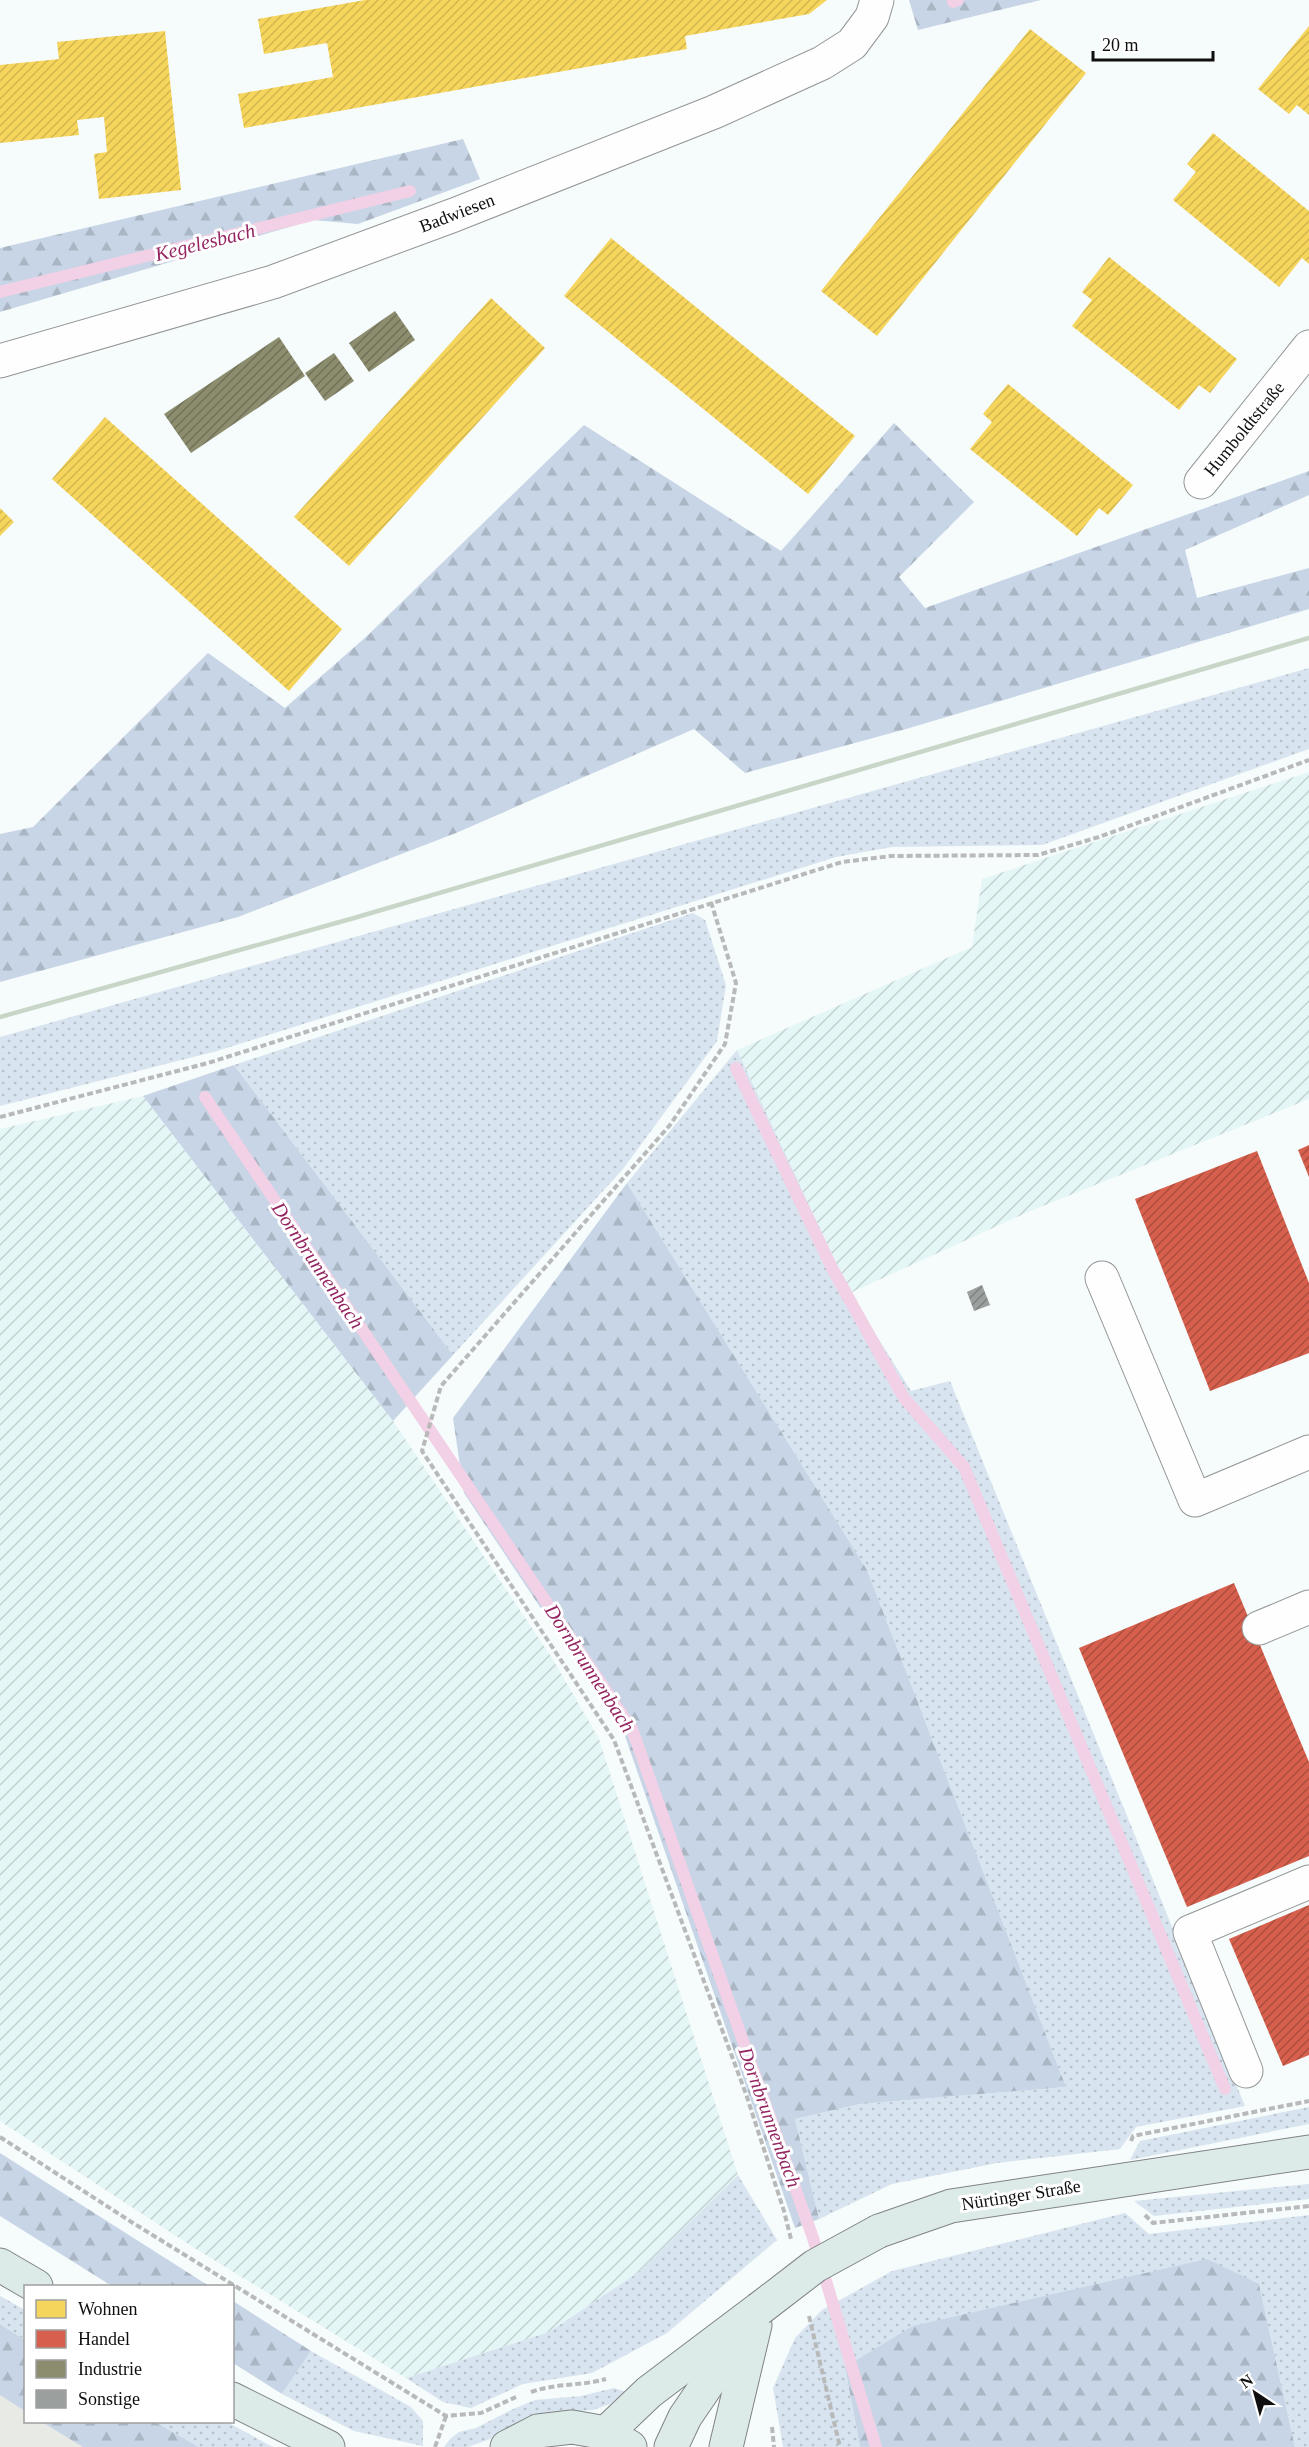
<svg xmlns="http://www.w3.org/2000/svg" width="1309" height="2447" font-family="'Times New Roman',serif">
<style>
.industrial{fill:#e8eae6}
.farmland{fill:url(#farmland-furrows)}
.grass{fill:url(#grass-dots)}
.forest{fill:url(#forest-firs)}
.homes{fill:url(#homes-hatch)}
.shops{fill:url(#shops-hatch)}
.industry{fill:url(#industry-hatch)}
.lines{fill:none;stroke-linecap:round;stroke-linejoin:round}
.stream{stroke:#f2d0e5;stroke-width:12}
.building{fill:url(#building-hatch)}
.minor-casing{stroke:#939595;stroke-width:35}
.major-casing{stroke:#808383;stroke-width:35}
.path{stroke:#b8b9b9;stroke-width:4;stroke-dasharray:6 3;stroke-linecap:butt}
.minor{stroke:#fefefe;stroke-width:33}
.major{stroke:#dcebe8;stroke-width:33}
.rail{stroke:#c7d6c7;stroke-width:4.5}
.major-bridge-casing{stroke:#808383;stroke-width:35;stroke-linecap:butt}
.major-bridge{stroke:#dcebe8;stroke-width:33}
.labels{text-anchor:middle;stroke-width:6;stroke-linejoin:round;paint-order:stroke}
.street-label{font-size:18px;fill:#0f0f0f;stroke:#fff}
.water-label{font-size:20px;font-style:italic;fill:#952561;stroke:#fff}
</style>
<defs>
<pattern id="farmland-furrows" width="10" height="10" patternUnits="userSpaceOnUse" patternTransform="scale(1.5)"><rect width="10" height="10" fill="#e4f6f5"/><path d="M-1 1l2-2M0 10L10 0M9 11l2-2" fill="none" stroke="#c2d2d1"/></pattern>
<pattern id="grass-dots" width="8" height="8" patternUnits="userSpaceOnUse" patternTransform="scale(1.5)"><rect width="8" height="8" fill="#d8e4ef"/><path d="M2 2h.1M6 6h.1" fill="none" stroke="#b8c2cc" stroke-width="1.8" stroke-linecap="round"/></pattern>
<pattern id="forest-firs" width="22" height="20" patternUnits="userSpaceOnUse" patternTransform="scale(1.5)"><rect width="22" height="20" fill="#c7d5e6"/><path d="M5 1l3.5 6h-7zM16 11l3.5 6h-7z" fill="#aab6c4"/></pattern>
<pattern id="homes-hatch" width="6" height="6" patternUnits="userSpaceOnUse" patternTransform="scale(1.5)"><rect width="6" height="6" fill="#f6d55c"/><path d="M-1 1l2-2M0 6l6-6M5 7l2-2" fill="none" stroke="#d2b64f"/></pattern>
<pattern id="shops-hatch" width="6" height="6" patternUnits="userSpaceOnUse" patternTransform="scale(1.5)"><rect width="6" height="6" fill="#d6604d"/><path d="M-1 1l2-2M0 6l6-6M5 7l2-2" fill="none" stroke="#ac4e3e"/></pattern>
<pattern id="industry-hatch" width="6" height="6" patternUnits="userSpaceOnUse" patternTransform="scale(1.5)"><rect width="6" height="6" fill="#8c8c6e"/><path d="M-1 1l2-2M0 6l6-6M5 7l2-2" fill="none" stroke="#717159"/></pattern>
<pattern id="building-hatch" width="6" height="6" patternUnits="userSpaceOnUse" patternTransform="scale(1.5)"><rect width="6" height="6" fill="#9b9f9e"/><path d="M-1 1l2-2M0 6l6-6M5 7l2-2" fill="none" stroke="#7d807f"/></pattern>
</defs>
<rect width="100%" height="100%" fill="#f6fbfb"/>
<!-- industrial -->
<path class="industrial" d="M0,2383L25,2398L26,2422H63L107,2447H0Z"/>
<!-- farmland -->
<g class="farmland">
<path d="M1309,772V1099L1028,1212L850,1293L737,1050L972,947L982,879Z"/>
<path d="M143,1096L393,1421L552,1658L599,1739L738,2175L639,2272L549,2332L406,2378L193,2247L0,2121V1129Z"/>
</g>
<!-- grass -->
<g class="grass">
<path d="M1309,668V749L1042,845L892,847L836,857L217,1051L0,1106V1037Z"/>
<path d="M693,913L705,920L726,985L717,1041L623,1169L453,1355L234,1065Z"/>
<path d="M737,1050L850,1293L911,1391L950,1381L1245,2106L1136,2127L1120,2149L997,2163L892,2184L819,2219L795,2119L860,2104L1066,2087L867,1570L627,1183Z"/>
<path d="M1309,2107V2124L1130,2160L1140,2141Z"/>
<path d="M738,2175L777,2240L667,2333L592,2373L523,2384L471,2408L443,2402L406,2378L549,2332L639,2272Z"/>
<path d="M1309,2184V2199L1154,2216L1134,2201Z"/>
<path d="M1125,2213L1149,2234L1309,2215V2447H1295L1259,2284L845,2367L860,2447H783L773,2388L795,2338L822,2310L892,2271Z"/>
<path d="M0,2296L25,2310V2340L0,2324Z"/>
<path d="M311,2351L411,2407L423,2421V2446L354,2431L282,2394Z"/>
<path d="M614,2388L626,2392L610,2404L593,2410L566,2412L512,2426L490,2439L468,2447H444L450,2439L459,2432L476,2428L511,2410L535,2400L581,2396Z"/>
<path d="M155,2422H227L273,2447H199Z"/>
</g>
<!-- forest -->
<g class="forest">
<path d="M909,0H1041L918,30Z"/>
<path d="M463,139L480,179L358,224L313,220L0,312V248Z"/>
<path d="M894,423L974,502L899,577L925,608L1309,471V495L1185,550L1197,598L1309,568V609L906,729L745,773L694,729L456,833L238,917L0,982V834L33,827L208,653L285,708L367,636L584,425L781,551Z"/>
<path d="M234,1065L453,1355L393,1421L143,1096Z"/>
<path d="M627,1183L867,1570L1066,2087L860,2104L795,2119L819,2219L795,2228L624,1733L464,1493L453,1418Z"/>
<path d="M0,2153L209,2286H112L0,2216Z"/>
<path d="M1207,2259L1259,2284L1295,2447H860L845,2367L913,2326Z"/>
<path d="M233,2301L311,2351L282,2394L233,2363Z"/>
<path d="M0,2324L25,2340V2411L0,2395Z"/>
<path d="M42,2422H155L199,2447H83Z"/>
</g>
<!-- homes -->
<g class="homes">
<path d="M365,0H827L809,14L685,36L687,49L244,128L238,94L333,77L327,43L264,54L258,19Z"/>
<path d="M1309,26V115L1297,105L1289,114L1258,89Z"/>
<path d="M1030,29L1086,73L877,336L821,291Z"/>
<path d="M165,31L181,190L99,199L94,154L107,152L104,117L77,120L79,135L0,143V65L59,59L57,42Z"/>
<path d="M1213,133L1309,211V264L1302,258L1279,287L1173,200L1196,172L1187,164Z"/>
<path d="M611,238L855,436L808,494L564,296Z"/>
<path d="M1109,257L1237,359L1210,393L1199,385L1179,410L1072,326L1092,300L1082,292Z"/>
<path d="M491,298L545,348L349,566L294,517Z"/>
<path d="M1008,384L1133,485L1108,515L1099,508L1077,536L970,449L992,422L983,414Z"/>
<path d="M105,417L342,629L289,691L52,479Z"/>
<path d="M0,508L14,522L0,536Z"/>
</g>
<!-- shops -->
<g class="shops">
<path d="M1309,1145V1177L1298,1150Z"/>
<path d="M1257,1151L1309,1283V1353L1210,1391L1135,1199Z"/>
<path d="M1234,1583L1309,1762V1856L1187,1907L1079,1648Z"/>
<path d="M1309,1905V2055L1283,2066L1229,1939Z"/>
</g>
<!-- industry -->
<g class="industry">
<path d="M395,311L415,340L369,372L349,343Z"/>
<path d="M279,337L305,376L191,453L164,414Z"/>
<path d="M334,353L354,381L325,401L305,373Z"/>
</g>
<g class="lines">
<!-- stream -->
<g class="stream">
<path d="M953,2L958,0"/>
<path d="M0,292L410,191"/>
<path d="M736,1068L832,1268L904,1398L964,1467L1225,2089"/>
<path d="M205,1097L632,1729L813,2238L876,2447"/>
</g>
</g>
<!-- building -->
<path class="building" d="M982,1285L990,1305L974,1311L967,1292Z"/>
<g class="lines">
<defs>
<g id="minor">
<path d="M0,361L273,282L454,215L714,112L822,63L852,44L872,17L877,0"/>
<path d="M1201,482L1309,347"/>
<path d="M1102,1278L1195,1500L1309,1452"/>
<path d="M1259,1628L1309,1607"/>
<path d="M1246,2071L1190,1932L1309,1882"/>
</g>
<g id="major">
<path d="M879,2231L951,2206L1309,2152"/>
<path d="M0,2265L36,2286"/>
<path d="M232,2399L328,2447"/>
<path d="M606,2433L649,2392L759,2309"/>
<path d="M507,2447L538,2431L572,2427L606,2433L630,2447"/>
<path d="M671,2447L685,2417L741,2335"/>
<path d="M726,2447L755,2325"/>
</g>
</defs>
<!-- minor casing -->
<use href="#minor" class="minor-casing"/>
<!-- major casing -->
<use href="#major" class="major-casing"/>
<!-- path -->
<g class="path">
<path d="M711,902L736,983L725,1044L670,1125L441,1386L422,1451L614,1740L746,2094L784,2211L791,2239"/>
<path d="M0,1117L208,1063L842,862L891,856L1038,855L1099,837L1309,760"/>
<path d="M0,2137L133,2223L446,2416L481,2413L516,2397"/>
<path d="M1131,2141L1133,2136L1309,2101"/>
<path d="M1145,2215L1153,2223L1309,2206"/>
<path d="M809,2316L840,2447"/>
<path d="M531,2392C556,2383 582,2386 606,2379"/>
<path d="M772,2427L774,2447"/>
<path d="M435,2447L446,2416"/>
</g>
<!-- minor -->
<use href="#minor" class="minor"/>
<!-- major -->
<use href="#major" class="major"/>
<!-- rail -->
<path class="rail" d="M0,1017L354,918L1309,638"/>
<defs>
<path id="major-bridge" d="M759,2309L815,2266L879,2231"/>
</defs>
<!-- major-bridge casing -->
<use href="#major-bridge" class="major-bridge-casing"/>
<!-- major-bridge -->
<use href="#major-bridge" class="major-bridge"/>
</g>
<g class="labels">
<!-- street labels -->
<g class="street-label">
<text transform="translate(457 213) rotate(-21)" y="6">Badwiesen</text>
<text transform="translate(1244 429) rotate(-51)" y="6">Humboldtstraße</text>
<text transform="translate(1021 2195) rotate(-9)" y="6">Nürtinger Straße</text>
</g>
<!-- water labels -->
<g class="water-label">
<text transform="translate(205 242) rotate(-14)" y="7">Kegelesbach</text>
<text transform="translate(318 1265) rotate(56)" y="7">Dornbrunnenbach</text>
<text transform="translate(590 1668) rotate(57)" y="7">Dornbrunnenbach</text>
<text transform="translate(770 2117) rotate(70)" y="7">Dornbrunnenbach</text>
</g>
</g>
<!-- legend -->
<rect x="24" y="2285" width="210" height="138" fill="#ffffff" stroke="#9f9f9f" stroke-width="1.5"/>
<rect x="36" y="2300" width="30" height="18" fill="#f6d55c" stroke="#9f9f9f" stroke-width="1.5"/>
<text x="78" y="2315" font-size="18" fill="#0f0f0f">Wohnen</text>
<rect x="36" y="2330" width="30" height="18" fill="#d6604d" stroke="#9f9f9f" stroke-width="1.5"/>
<text x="78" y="2345" font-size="18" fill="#0f0f0f">Handel</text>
<rect x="36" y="2360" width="30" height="18" fill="#8c8c6e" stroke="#9f9f9f" stroke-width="1.5"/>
<text x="78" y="2375" font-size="18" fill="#0f0f0f">Industrie</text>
<rect x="36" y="2390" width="30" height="18" fill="#9b9f9e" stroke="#9f9f9f" stroke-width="1.5"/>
<text x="78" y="2405" font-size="18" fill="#0f0f0f">Sonstige</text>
<!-- north arrow -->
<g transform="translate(1255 2393) rotate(324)" stroke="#ffffff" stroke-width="4.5" paint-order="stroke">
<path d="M0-4.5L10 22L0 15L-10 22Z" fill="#0f0f0f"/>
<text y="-9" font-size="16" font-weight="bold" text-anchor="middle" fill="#0f0f0f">N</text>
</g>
<!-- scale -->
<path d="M1093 51v9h120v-9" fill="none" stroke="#0f0f0f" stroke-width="3"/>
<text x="1102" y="51" font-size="18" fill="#0f0f0f" stroke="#ffffff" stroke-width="4.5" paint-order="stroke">20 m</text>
</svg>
